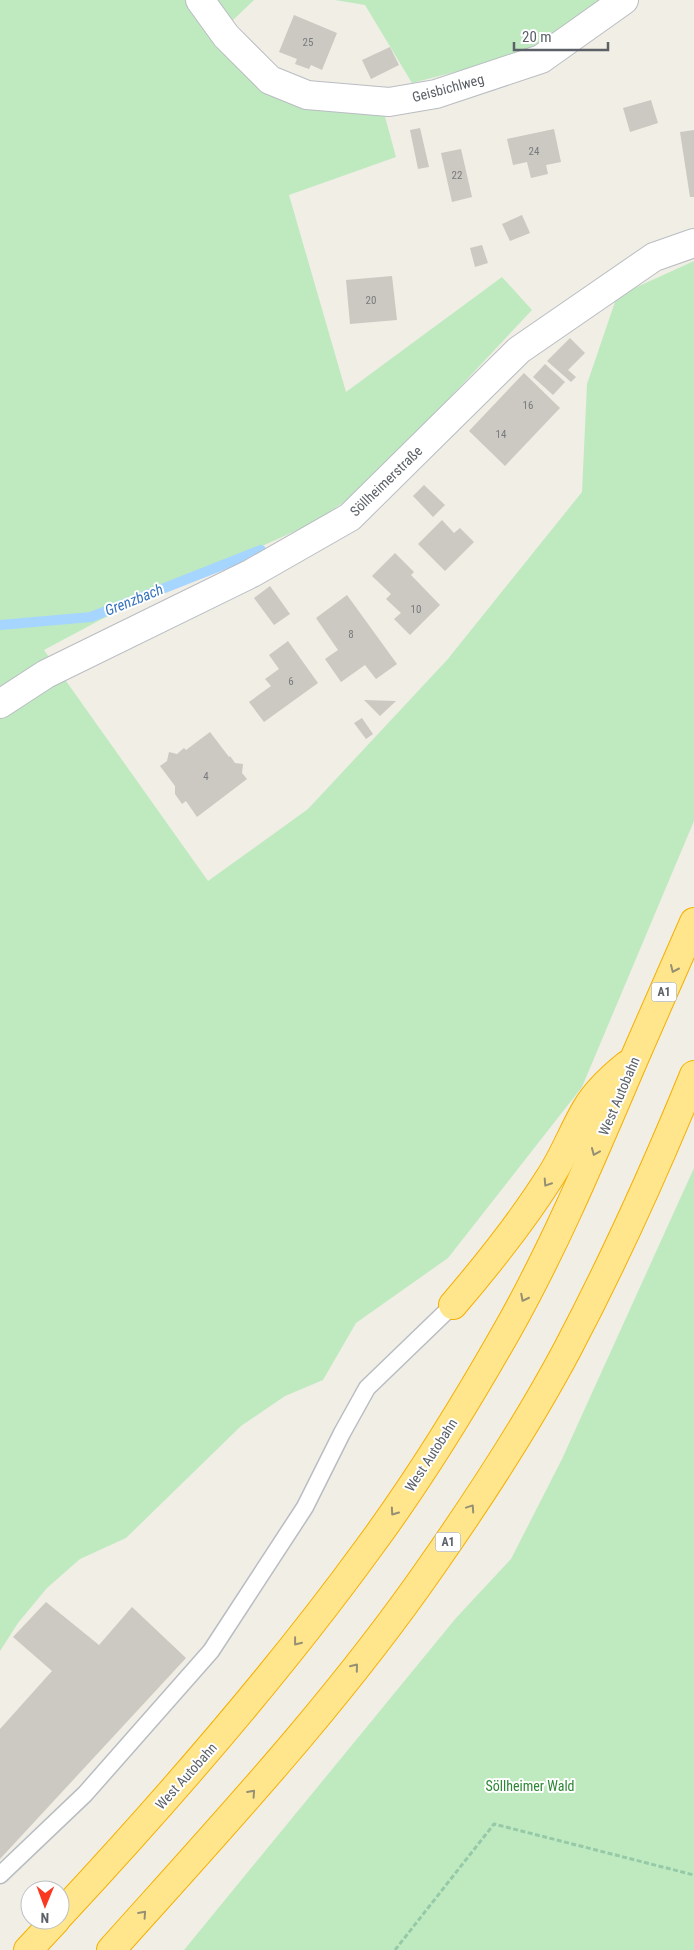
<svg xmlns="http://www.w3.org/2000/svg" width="694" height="1950" font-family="'Roboto Condensed',sans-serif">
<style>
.green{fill:#bfeac0}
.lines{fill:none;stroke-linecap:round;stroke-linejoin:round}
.stream{stroke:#a6d5ff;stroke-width:10}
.building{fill:#ccc8c2}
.lane-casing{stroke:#b9bdc2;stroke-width:19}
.street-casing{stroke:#b9bdc2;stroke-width:30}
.highway-casing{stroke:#f5b000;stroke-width:30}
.path{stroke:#96c9a7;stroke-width:3;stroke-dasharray:5 2.5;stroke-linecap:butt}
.lane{stroke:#fff;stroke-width:16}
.street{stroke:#fff;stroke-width:28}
.highway{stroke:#ffe68d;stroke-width:28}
.oneway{stroke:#959074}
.labels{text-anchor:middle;stroke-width:4;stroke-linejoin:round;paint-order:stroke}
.number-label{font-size:11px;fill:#787b7e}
.shield{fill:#fff;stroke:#8d9095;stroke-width:1}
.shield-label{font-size:12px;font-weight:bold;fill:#5c6167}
.street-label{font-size:14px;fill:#5c6167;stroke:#fff}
.park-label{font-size:14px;fill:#2d8633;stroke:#fff}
.water-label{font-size:15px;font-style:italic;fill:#3874bc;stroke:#fff}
</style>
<rect width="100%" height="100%" fill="#f0eee5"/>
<!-- green -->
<g class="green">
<path d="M0,0H254L233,20L237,62L384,113L396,157L289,195L346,392L502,277L532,310L367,486L315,522L102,619L44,650L208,881L308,809L447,660L582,492L587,384L617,296L694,261V821L582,1087L448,1258L356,1323L323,1380L285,1396L241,1426L126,1538L80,1559L47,1588L18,1623L0,1651Z"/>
<path d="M335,0H608L540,50L412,83L365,5Z"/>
<path d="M694,1168V1950H184L456,1618L511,1559L562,1459Z"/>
</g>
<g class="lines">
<!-- stream -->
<path class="stream" d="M0,625L91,617L261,550"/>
</g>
<!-- building -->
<g class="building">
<path d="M294,15L337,33L322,70L311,65L309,69L295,64L297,59L279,52Z"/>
<path d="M390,47L399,65L371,79L362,60Z"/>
<path d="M651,100L658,123L630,132L623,108Z"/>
<path d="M420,128L429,167L418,169L410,130Z"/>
<path d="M554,129L561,162L546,165L548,174L531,178L527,162L513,165L507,139Z"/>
<path d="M694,130V197H690L680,132Z"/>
<path d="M461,149L472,197L452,202L441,153Z"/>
<path d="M522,215L530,233L510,241L502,224Z"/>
<path d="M482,245L488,263L475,267L470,248Z"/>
<path d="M392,276L397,320L350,324L346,280Z"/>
<path d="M570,338L585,353L568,370L576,377L571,382L547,361Z"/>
<path d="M545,364L565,382L553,395L533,377Z"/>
<path d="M524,373L560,408L505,466L469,431Z"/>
<path d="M424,485L445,505L433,517L413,496Z"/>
<path d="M442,520L454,533L460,528L474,542L445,571L418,544Z"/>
<path d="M395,553L414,572L411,575L440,605L410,635L394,619L401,613L386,599L391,594L372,576Z"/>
<path d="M270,586L290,614L274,625L254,598Z"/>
<path d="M347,595L397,664L376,679L365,665L341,682L325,659L338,650L316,618Z"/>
<path d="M288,641L318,683L264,722L249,702L271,686L265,679L279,669L269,655Z"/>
<path d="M364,700L396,701L380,716Z"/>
<path d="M362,718L373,734L366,739L354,723Z"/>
<path d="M210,732L229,757L230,756L235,763L243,764L242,773L247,779L197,817L186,801L182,804L175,794V786L160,766L167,761L169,752L177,754L184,748L186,750Z"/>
<path d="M46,1602L99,1645L132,1607L186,1658L0,1859V1729L52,1671L13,1637Z"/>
</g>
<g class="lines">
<defs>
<path id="lane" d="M0,1875L85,1794L211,1651L305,1507L342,1433L367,1388L453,1305"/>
<g id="street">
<path d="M200,0L226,36L270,80L307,95L389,102L436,94L541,59L624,0"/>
<path d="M0,704L46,674L252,573L350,517L519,350L654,257L694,243"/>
</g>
<g id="highway">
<path d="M453,1305C488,1264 521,1223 550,1177C564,1156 573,1131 586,1109C596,1092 612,1077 627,1065"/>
<path d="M60,1915C168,1799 273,1679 367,1550C419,1480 465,1405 508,1329C557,1242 595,1150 634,1059C654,1013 674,968 694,922"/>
<path d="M28,1950L56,1920"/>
<path d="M111,1950C222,1826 336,1704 431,1567C480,1497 527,1425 567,1350C614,1261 656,1168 694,1075"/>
</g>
</defs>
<!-- lane casing -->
<use href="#lane" class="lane-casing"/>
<!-- street casing -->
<use href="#street" class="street-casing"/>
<!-- highway casing -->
<use href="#highway" class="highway-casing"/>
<!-- path -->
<path class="path" d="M395,1950L494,1824L694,1875"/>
<!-- lane -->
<use href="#lane" class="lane"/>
<!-- street -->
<use href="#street" class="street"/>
<!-- highway -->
<use href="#highway" class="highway"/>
</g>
<!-- one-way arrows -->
<defs><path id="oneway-chevron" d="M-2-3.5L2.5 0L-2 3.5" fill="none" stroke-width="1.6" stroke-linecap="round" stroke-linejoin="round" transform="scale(1.25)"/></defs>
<g class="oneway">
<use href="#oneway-chevron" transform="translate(674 969) rotate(114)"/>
<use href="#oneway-chevron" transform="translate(595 1152) rotate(113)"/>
<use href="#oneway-chevron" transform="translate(547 1183) rotate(123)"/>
<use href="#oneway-chevron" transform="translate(524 1298) rotate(117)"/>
<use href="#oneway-chevron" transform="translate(471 1508) rotate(-56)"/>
<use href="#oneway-chevron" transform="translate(394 1512) rotate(125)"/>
<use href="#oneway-chevron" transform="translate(297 1642) rotate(128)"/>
<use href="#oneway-chevron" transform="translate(355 1667) rotate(-51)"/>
<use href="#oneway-chevron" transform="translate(252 1793) rotate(-48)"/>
<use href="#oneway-chevron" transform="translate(143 1914) rotate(-48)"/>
</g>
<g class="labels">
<!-- number labels -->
<g class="number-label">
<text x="308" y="46">25</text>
<text x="534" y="155">24</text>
<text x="457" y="179">22</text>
<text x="371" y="304">20</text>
<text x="528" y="409">16</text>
<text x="501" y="438">14</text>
<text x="416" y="613">10</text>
<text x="351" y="638">8</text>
<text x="291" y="685">6</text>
<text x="206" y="780">4</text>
</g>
<!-- shield labels -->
<g class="shield">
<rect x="651.5" y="982.5" width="25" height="19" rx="4"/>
<rect x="435.5" y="1532.5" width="25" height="19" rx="4"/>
</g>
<g class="shield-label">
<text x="664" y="996">A1</text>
<text x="448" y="1546">A1</text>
</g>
<!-- street labels -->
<g class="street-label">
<text transform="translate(448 88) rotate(-15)" y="5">Geisbichlweg</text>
<text transform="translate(386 481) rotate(-44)" y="5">Söllheimerstraße</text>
<text transform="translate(619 1096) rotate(-67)" y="5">West Autobahn</text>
<text transform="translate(431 1455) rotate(-57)" y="5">West Autobahn</text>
<text transform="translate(186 1776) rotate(-48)" y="5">West Autobahn</text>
</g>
<!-- park labels -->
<g class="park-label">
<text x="530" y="1791">Söllheimer Wald</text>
</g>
<!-- water labels -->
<g class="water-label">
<text transform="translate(134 600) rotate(-22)" y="5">Grenzbach</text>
</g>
</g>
<!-- north arrow -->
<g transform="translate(45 1905) rotate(181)"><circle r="24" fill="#ffffff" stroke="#bec0c2"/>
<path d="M0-4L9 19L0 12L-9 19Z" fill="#fa3921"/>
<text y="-8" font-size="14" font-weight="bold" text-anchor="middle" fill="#5c6167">N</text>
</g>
<!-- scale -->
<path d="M514 42v8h94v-8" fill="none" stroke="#5c6167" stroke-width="2.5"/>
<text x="522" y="42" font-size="15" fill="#5c6167" stroke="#ffffff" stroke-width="4" paint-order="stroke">20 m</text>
</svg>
